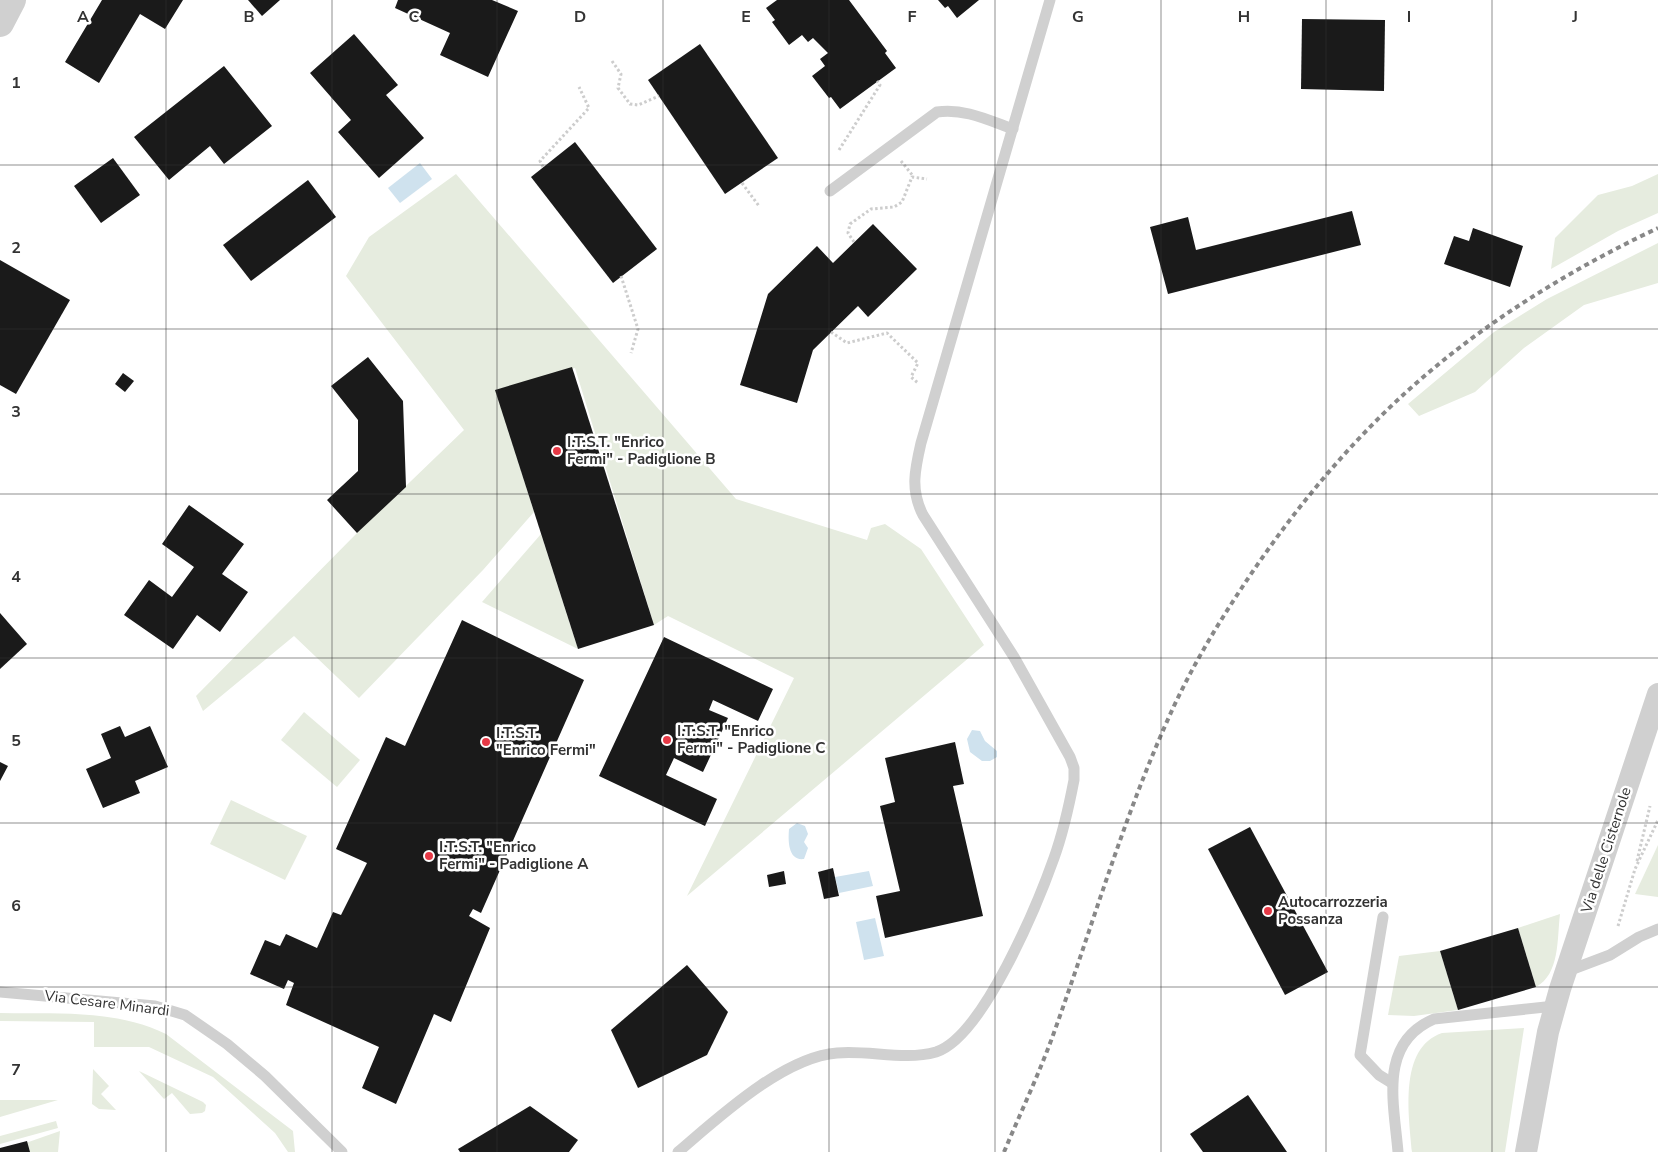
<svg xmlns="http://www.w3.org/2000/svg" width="1658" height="1152" font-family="'Nunito Sans',sans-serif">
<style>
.green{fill:#e6ecdf}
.water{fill:#cfe2ee}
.building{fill:#1a1a1a}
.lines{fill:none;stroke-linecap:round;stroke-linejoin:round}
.path{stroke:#cdcdcd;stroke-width:3;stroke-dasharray:2.5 2.5;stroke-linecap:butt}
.service{stroke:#d0d0d0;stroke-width:11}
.minor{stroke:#d0d0d0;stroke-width:22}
.tertiary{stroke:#d0d0d0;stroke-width:28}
.rail{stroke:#888;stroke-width:4;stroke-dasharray:5 4;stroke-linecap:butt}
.grid{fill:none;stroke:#333;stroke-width:1;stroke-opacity:0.55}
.poi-dot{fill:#e63946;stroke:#fff;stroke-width:2}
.labels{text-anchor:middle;stroke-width:5;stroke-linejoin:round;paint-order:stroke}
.poi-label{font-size:15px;font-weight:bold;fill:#333;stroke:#fff;text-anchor:start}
.street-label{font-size:15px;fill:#333;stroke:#fff}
.grid-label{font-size:16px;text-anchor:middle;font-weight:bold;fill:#333;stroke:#fff;stroke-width:5;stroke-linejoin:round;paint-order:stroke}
</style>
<rect width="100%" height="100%" fill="#fff"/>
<!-- green -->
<g class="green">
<path d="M456,174L736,499L867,540L871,528L885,524L921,549L984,645L687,896L794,678L668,616L654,625L575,368L496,390L534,512L483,570L359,698L294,636L203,711L196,696L357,533L464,430L346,276L369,237Z"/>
<path d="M1658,174V213L1618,231L1551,269L1555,238L1598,195L1632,186Z"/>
<path d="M1658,243V283L1584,305L1524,348L1475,392L1419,416L1408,404L1494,332L1547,299Z"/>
<path d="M541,534L578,649L482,602Z"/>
<path d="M304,712L360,760L337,787L281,740Z"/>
<path d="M231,800L307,836L285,880L210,844Z"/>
<path d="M1658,845V897L1635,894Z"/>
<path d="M1560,914C1557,939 1560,974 1536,987L1518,928Z"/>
<path d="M1440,951L1458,1010L1414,1016L1388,1015L1399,956Z"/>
<path d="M0,1013C55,1014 115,1009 166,1034L293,1131L295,1152H288L275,1133L213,1077L149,1047H94V1022L0,1021Z"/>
<path d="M1524,1028L1505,1152H1412C1409,1116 1398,1048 1442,1033Z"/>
<path d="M93,1069L109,1086L101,1094L116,1110L99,1109L92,1104Z"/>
<path d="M139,1071L203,1102L206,1105L205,1111L202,1113L190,1114L172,1093L164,1099Z"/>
<path d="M0,1100H58L0,1117Z"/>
<path d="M56,1121L58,1128L0,1144V1136Z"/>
<path d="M60,1131L58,1152H0Z"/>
</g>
<!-- water -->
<g class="water">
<path d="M420,163L432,179L400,203L388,188Z"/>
<path d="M972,730L980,731L985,741L997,751V757L990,761H982L970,752L967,739Z"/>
<path d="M797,823L805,826L808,834L804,842L808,848L804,859C788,861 788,841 789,829Z"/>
<path d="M869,871L873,886L839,893L835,877Z"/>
<path d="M875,918L884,956L864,960L856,922Z"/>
</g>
<!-- building -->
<g class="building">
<path d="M102,0H183L165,29L140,14L99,83L65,62Z"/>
<path d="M248,0H280L262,16Z"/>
<path d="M398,0H492L518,11L488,77L440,55L450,33L395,8Z"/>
<path d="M777,0H849L887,51L885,53L896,68L840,109L831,97L829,98L812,76L825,66L820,59L828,53L813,38L808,42L802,35L789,45L772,22L775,20L766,8Z"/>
<path d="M938,0H979L957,18L948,6L945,8Z"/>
<path d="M1302,19L1385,20L1384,91L1301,89Z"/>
<path d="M354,34L398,85L386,95L424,138L379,178L338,132L351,120L310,73Z"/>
<path d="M700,44L778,158L725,194L648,80Z"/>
<path d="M224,66L272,126L224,164L210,146L169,180L134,137Z"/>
<path d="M575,142L657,249L613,283L531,177Z"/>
<path d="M113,158L140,195L101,223L74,186Z"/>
<path d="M308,180L336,217L251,281L223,245Z"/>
<path d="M1352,211L1361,245L1168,294L1150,227L1188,217L1196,250Z"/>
<path d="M873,224L917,269L868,317L858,306L813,350L797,403L740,385L768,294L817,246L833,263Z"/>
<path d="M1473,228L1523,246L1510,287L1444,264L1454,236L1469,241Z"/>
<path d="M0,260L70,300L16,394L0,385Z"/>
<path d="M368,357L403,401L406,487L357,533L327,500L358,471V420L331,386Z"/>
<path d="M572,367L654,625L578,649L495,390Z"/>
<path d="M123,373L134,381L125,392L115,384Z"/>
<path d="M189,505L244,544L222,574L248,592L220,632L197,615L173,649L124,615L149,580L172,597L194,567L162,544Z"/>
<path d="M0,613L27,644L0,669Z"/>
<path d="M462,620L584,680L481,913L473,909L469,916L490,928L451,1022L434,1014L396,1104L362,1088L379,1047L286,1005L294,983L288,980L284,989L250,974L265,940L280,946L286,934L317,948L333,912L341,915L367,863L336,849L386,737L405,746Z"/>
<path d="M664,637L773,689L758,721L713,700L709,710L728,718L703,772L674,758L666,775L717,799L705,826L599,776Z"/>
<path d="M120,726L125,737L150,726L168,767L135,781L140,793L103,808L86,769L111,758L101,734Z"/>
<path d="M955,742L964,784L953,786L983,916L885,938L876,896L900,891L880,806L895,802L885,758Z"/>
<path d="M0,762L8,766L0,781Z"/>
<path d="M1250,827L1328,972L1285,995L1208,849Z"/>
<path d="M833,868L839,896L824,899L818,872Z"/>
<path d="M784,871L786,884L769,887L767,875Z"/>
<path d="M1518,928L1536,987L1458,1010L1440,951Z"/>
<path d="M687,965L728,1012L707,1055L638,1088L611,1030Z"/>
<path d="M1248,1095L1287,1152H1203L1190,1134Z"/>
<path d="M530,1106L578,1140L569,1152H460L458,1149Z"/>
<path d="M27,1141L30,1152H0V1148Z"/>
</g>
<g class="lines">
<!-- path -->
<g class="path">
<path d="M612,61L621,74L618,88L630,104L638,105L659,96"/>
<path d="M839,150L880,85L877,81"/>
<path d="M901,161L913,176"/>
<path d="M543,167L540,161L589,108L579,87"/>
<path d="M742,183L759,206"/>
<path d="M854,242L848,233L850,224L871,209L894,207L902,202L912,177L927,179"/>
<path d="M621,276L638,329L631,353"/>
<path d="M831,332L847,343L887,333L918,363L911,377L918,383"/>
<path d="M1637,861L1650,806"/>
<path d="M1618,926L1635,869L1658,820"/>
</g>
<!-- service -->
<g class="service">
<path d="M830,191L937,112C964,108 988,120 1013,129"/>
<path d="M1383,917L1360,1055L1379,1075L1392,1083"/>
<path d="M1565,972L1610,955L1639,937L1658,929"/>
<path d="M0,992L155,1006L185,1015L227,1044L265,1076L342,1152"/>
<path d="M678,1152C718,1118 783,1057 837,1053C870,1050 904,1061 936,1052C983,1037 1038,903 1054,858C1063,833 1069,806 1074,780V768L1070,757L1014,657L923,515C910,490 915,469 921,443L1050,0"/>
<path d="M1398,1152C1394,1103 1378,1043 1434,1019L1555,1006"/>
</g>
<!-- minor -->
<path class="minor" d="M1526,1152L1548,1032L1560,989L1658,694"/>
<!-- tertiary -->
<path class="tertiary" d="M0,23L12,0"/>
<!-- rail -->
<path class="rail" d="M1004,1152C1020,1114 1038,1076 1052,1038C1091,931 1122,821 1169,717C1189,672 1214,630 1241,589C1287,519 1341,452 1403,395C1477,327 1567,271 1658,228"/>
</g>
<!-- grid -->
<path class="grid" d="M166,0V1152M332,0V1152M497,0V1152M663,0V1152M829,0V1152M995,0V1152M1161,0V1152M1326,0V1152M1492,0V1152M0,165H1658M0,329H1658M0,494H1658M0,658H1658M0,823H1658M0,987H1658"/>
<!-- markers -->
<g class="poi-dot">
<circle cx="557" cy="451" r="5"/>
<circle cx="667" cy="740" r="5"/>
<circle cx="486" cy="742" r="5"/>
<circle cx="429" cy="856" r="5"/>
<circle cx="1268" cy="911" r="5"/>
</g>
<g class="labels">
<!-- poi labels -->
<g class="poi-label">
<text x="567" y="447">I.T.S.T. "Enrico<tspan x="567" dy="17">Fermi" - Padiglione B</tspan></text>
<text x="677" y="736">I.T.S.T. "Enrico<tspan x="677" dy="17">Fermi" - Padiglione C</tspan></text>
<text x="496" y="738">I.T.S.T.<tspan x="496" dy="17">"Enrico Fermi"</tspan></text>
<text x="439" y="852">I.T.S.T. "Enrico<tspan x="439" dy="17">Fermi" - Padiglione A</tspan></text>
<text x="1278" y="907">Autocarrozzeria<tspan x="1278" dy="17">Possanza</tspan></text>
</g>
<!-- street labels -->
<g class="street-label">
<text transform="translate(1606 850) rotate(-72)" y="5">Via delle Cisternole</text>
<text transform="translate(107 1003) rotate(7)" y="5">Via Cesare Minardi</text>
</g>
</g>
<g class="grid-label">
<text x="83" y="22">A</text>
<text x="249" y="22">B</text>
<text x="414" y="22">C</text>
<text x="580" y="22">D</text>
<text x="746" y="22">E</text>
<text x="912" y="22">F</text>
<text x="1078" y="22">G</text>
<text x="1244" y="22">H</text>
<text x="1409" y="22">I</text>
<text x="1575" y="22">J</text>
<text x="16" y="88">1</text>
<text x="16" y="253">2</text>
<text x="16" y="417">3</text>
<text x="16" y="582">4</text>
<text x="16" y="746">5</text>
<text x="16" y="911">6</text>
<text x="16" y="1075">7</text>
</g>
</svg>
